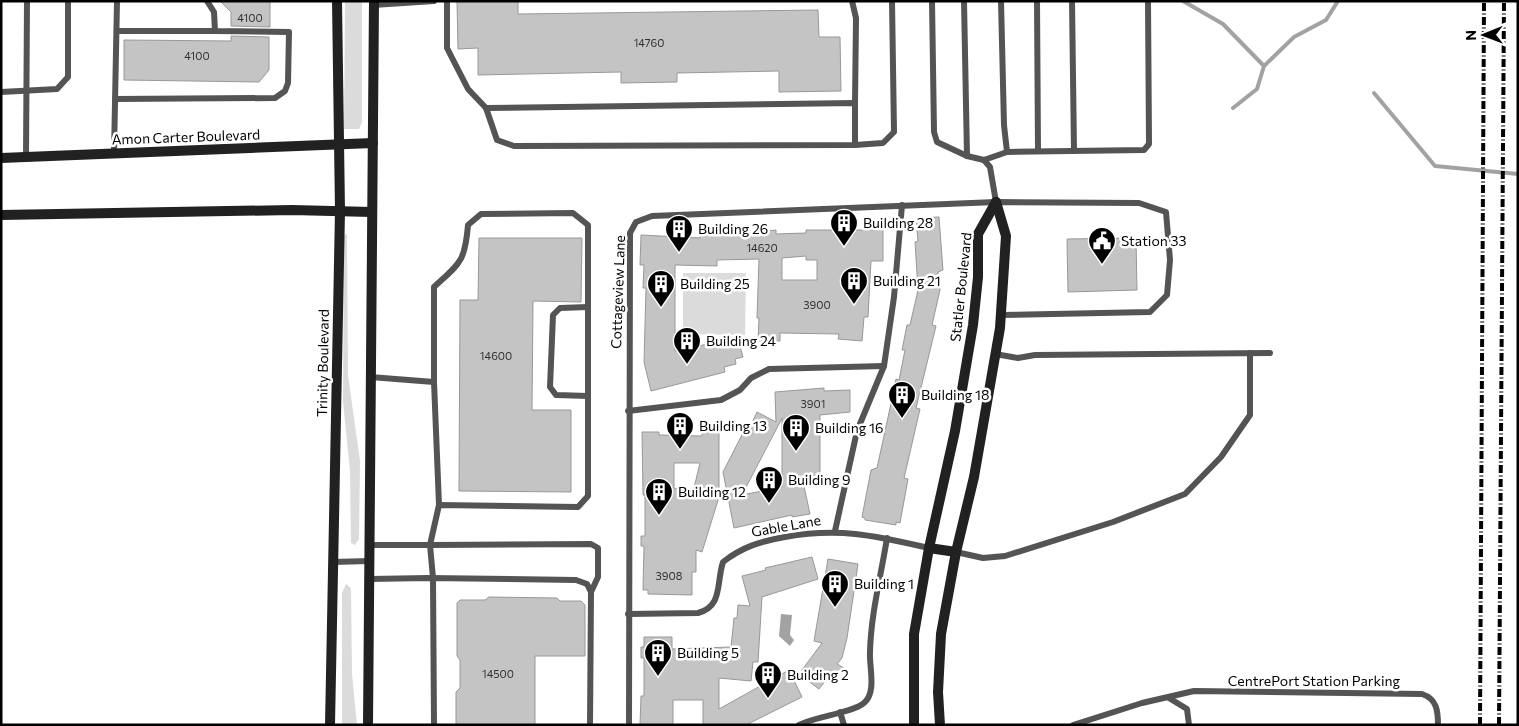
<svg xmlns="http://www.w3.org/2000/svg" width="1519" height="726" font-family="Commissioner,sans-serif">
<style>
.green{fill:#dbdbdb}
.water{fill:#a2a2a2}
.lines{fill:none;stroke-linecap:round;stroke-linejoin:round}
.stream{stroke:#a2a2a2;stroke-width:4}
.building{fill:#c4c4c4;stroke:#989898;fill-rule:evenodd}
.lane{stroke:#545454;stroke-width:6}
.secondary{stroke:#212121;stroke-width:10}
.rail{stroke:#000;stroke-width:4;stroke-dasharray:8 2.5 1 2.5;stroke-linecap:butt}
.labels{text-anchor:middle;stroke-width:5;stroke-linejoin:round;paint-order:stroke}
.number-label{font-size:11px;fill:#313131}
.street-label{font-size:14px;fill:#000;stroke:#fff}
.poi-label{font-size:14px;fill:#000;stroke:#fff;text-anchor:start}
</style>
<rect width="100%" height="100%" fill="#fff"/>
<!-- green -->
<g class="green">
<path d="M345,1H362V122L359,129H344Z"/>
<path d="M347,234L348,375L360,461L359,539L355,545L351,543L350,471L343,401L344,235Z"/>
<path d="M683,273H746L745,335L683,334Z"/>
<path d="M346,584L351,588L352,674L357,725H342V593Z"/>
</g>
<!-- water -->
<path class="water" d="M781,614L792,615L790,635L794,640L790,646L779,636Z"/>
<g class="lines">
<!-- stream -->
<g class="stream">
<path d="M1183,1L1223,24L1264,66"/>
<path d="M1374,93L1435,166L1518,174"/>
<path d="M1233,108L1257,89L1264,66L1294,37L1326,20L1338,1"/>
</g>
</g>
<!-- building -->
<g class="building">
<path d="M220,1H270V27L231,26V12Z"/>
<path d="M457,1H518V14L818,10L819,37H840L841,91L779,92V71L677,73V82L621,83V72L478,75V48L458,49Z"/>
<path d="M231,36L269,37V70L259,82L124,80V40L231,41Z"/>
<path d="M939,217L943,270L938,272L940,290L932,325L936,326L916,408L920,409L905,474L904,478L908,479L900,523L896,522V525L865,520V518L862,517L871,470L877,468L892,399L896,379L899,380L905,350H902L907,325H910L918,290L915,242L918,241L916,218Z"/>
<path d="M776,230V234L806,233V230H883V261H871L868,317H864L862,341L838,339L839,334L780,333V341H758L759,318H757L759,259L717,260V266L675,265V351L731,339L733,345L739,343L743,357L735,359L736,364L724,367L725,372L651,391L644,362L646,288H643L644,265H640L641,235L700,238V235H724ZM806,256V260H817V280H782V258Z"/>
<path d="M479,238H582L581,302L533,301L532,410H571V492L459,491L460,300H478Z"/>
<path d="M1136,238L1137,290L1068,292L1067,239Z"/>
<path d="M824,388V391L850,390V412L820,415V475L802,477L810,514L792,517V515L734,528L723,472L747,425L750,427L757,412L776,422L775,392ZM782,418V487L742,495L779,424Z"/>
<path d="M642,432H659V435L702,436V433L719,432V497L702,552L696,550V572H692V595L648,594V590H643L644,546H641V536H645V495H643ZM674,463H700L693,492L674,488Z"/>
<path d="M812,557L818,579L762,597L758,662H753L751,681L719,678V709L789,670L802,697L746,725H703V700H673V725H640L641,696H644V658H641V647H644V637H672V649L731,647L734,618H737L738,605L750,606L742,576L766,570L765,568Z"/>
<path d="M828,559L858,564L847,638L842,658L837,664L844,668L834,681L829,676L819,689L799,674L822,643L814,641Z"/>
<path d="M489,597L557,598L560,601H581L585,605V656H535V725H456V692L460,688V660L457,656V603L460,600H485Z"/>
</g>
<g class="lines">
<!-- lane -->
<g class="lane">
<path d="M447,1V48L468,89L486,108L497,140L514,146L855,145L883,143L894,132L892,1"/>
<path d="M852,1L856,18L855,103"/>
<path d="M932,1L934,132L937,142L967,156L984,160L1007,152L1144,150L1149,144L1148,1"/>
<path d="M964,1L967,156"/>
<path d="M1001,1L1004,125L1007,152"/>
<path d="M1037,1L1038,151"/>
<path d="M1072,1L1074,151"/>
<path d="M373,5L434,1"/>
<path d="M117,31H215"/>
<path d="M1,92L57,89L68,77V1"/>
<path d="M115,99L275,98L285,91L288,83L289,32L215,31L214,12L207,1"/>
<path d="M486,108L855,103V145"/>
<path d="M114,153L117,1"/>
<path d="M26,157L27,1"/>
<path d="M984,160L990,167L996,202"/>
<path d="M588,307L560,308L553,315L550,387L556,395L588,396"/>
<path d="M995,354L1018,358L1035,355L1270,353"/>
<path d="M370,377L434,382V287C460,263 465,262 468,225L481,214L573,213L588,225V496L578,507L439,505L430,545H371"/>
<path d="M434,382L439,505"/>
<path d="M628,411L721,400L740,390L751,378L769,369L884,366"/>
<path d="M835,531L857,431L884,366L894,297L902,205"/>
<path d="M956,552L983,558L1005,556L1113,522L1185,494L1221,457L1250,415V353"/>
<path d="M332,562L370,561"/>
<path d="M370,579L428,578L576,580L587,584L591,592L590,725"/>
<path d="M628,614L698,613C723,606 716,584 723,562C742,547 761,541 785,537C840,527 876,536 929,548"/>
<path d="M1169,698L1187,709L1189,725"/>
<path d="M840,712L844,725"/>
<path d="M434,725L433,578L430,545L591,544L598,548V577L591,592"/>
<path d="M629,725L630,233L636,222L652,216L996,202L1139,203L1166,212L1170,260L1167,295L1150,312L1000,315"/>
<path d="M799,725C817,716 852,713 864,703C877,692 869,667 870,652C871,613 881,576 887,538"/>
<path d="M1073,725L1142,703L1194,691L1422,694C1437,699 1438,711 1438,725"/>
</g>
<!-- secondary -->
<g class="secondary">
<path d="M1,158L373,143"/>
<path d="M1,215L292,210L372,212"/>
<path d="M929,548L956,552"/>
<path d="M330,725L340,211L337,1"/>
<path d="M368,725L374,1"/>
<path d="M914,725V634L929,548L955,431L973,325L978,277V234L996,202"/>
<path d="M940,725L938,692L941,634L956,552L974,477L1000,328L1006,236L996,202"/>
</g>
<!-- rail -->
<g class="rail">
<path d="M1480,725L1484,1"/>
<path d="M1499,725L1504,1"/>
</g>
</g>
<!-- icons -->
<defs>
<symbol id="building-pin" viewBox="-11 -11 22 30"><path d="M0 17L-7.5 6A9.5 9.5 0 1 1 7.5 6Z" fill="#000" stroke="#fff"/><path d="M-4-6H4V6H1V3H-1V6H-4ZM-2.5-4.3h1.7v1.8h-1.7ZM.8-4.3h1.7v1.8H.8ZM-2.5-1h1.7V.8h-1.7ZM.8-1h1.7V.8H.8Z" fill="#fff"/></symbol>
<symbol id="civic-pin" viewBox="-11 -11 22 30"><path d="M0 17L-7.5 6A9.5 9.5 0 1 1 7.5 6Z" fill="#000" stroke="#fff"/><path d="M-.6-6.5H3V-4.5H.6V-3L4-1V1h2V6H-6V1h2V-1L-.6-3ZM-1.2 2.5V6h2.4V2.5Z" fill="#fff"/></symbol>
</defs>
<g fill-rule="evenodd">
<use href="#building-pin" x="828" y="207" width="32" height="43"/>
<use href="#building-pin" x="663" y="213" width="32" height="43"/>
<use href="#civic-pin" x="1086" y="225" width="32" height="43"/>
<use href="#building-pin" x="838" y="265" width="32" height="43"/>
<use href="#building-pin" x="645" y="268" width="32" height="43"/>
<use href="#building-pin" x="671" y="325" width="32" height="43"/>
<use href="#building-pin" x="886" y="379" width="32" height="43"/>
<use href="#building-pin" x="664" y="410" width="32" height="43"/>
<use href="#building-pin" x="780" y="412" width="32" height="43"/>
<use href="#building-pin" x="753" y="464" width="32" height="43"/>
<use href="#building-pin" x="643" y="476" width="32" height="43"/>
<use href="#building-pin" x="819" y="568" width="32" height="43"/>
<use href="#building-pin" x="642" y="637" width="32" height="43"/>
<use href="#building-pin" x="752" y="659" width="32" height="43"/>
</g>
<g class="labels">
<!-- number labels -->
<g class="number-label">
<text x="250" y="22">4100</text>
<text x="649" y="47">14760</text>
<text x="197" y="60">4100</text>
<text x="762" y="252">14620</text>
<text x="817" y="309">3900</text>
<text x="496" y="360">14600</text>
<text x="813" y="408">3901</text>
<text x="669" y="580">3908</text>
<text x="498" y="678">14500</text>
</g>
<!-- street labels -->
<g class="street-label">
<text transform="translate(186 137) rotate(-2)" y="5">Amon Carter Boulevard</text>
<text transform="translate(961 287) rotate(-84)" y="5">Statler Boulevard</text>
<text transform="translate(618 292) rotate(-88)" y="5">Cottageview Lane</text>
<text transform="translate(323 363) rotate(-89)" y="5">Trinity Boulevard</text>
<text transform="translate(786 526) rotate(-10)" y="5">Gable Lane</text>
<text x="1314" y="686">CentrePort Station Parking</text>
</g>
<!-- poi labels -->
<g class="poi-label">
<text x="863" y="228">Building 28</text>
<text x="698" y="234">Building 26</text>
<text x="1121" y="246">Station 33</text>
<text x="873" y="286">Building 21</text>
<text x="680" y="289">Building 25</text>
<text x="706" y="346">Building 24</text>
<text x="921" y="400">Building 18</text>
<text x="699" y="431">Building 13</text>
<text x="815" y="433">Building 16</text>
<text x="788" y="485">Building 9</text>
<text x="678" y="497">Building 12</text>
<text x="854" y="589">Building 1</text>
<text x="677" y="658">Building 5</text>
<text x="787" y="680">Building 2</text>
</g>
</g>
<!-- border -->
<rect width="1519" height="726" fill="none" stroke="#000000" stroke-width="5"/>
<!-- north arrow -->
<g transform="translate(1484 35) rotate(269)" stroke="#ffffff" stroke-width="4" paint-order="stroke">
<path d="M0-4L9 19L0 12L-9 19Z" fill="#000000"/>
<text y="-8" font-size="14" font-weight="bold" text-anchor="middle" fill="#000000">N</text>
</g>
</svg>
